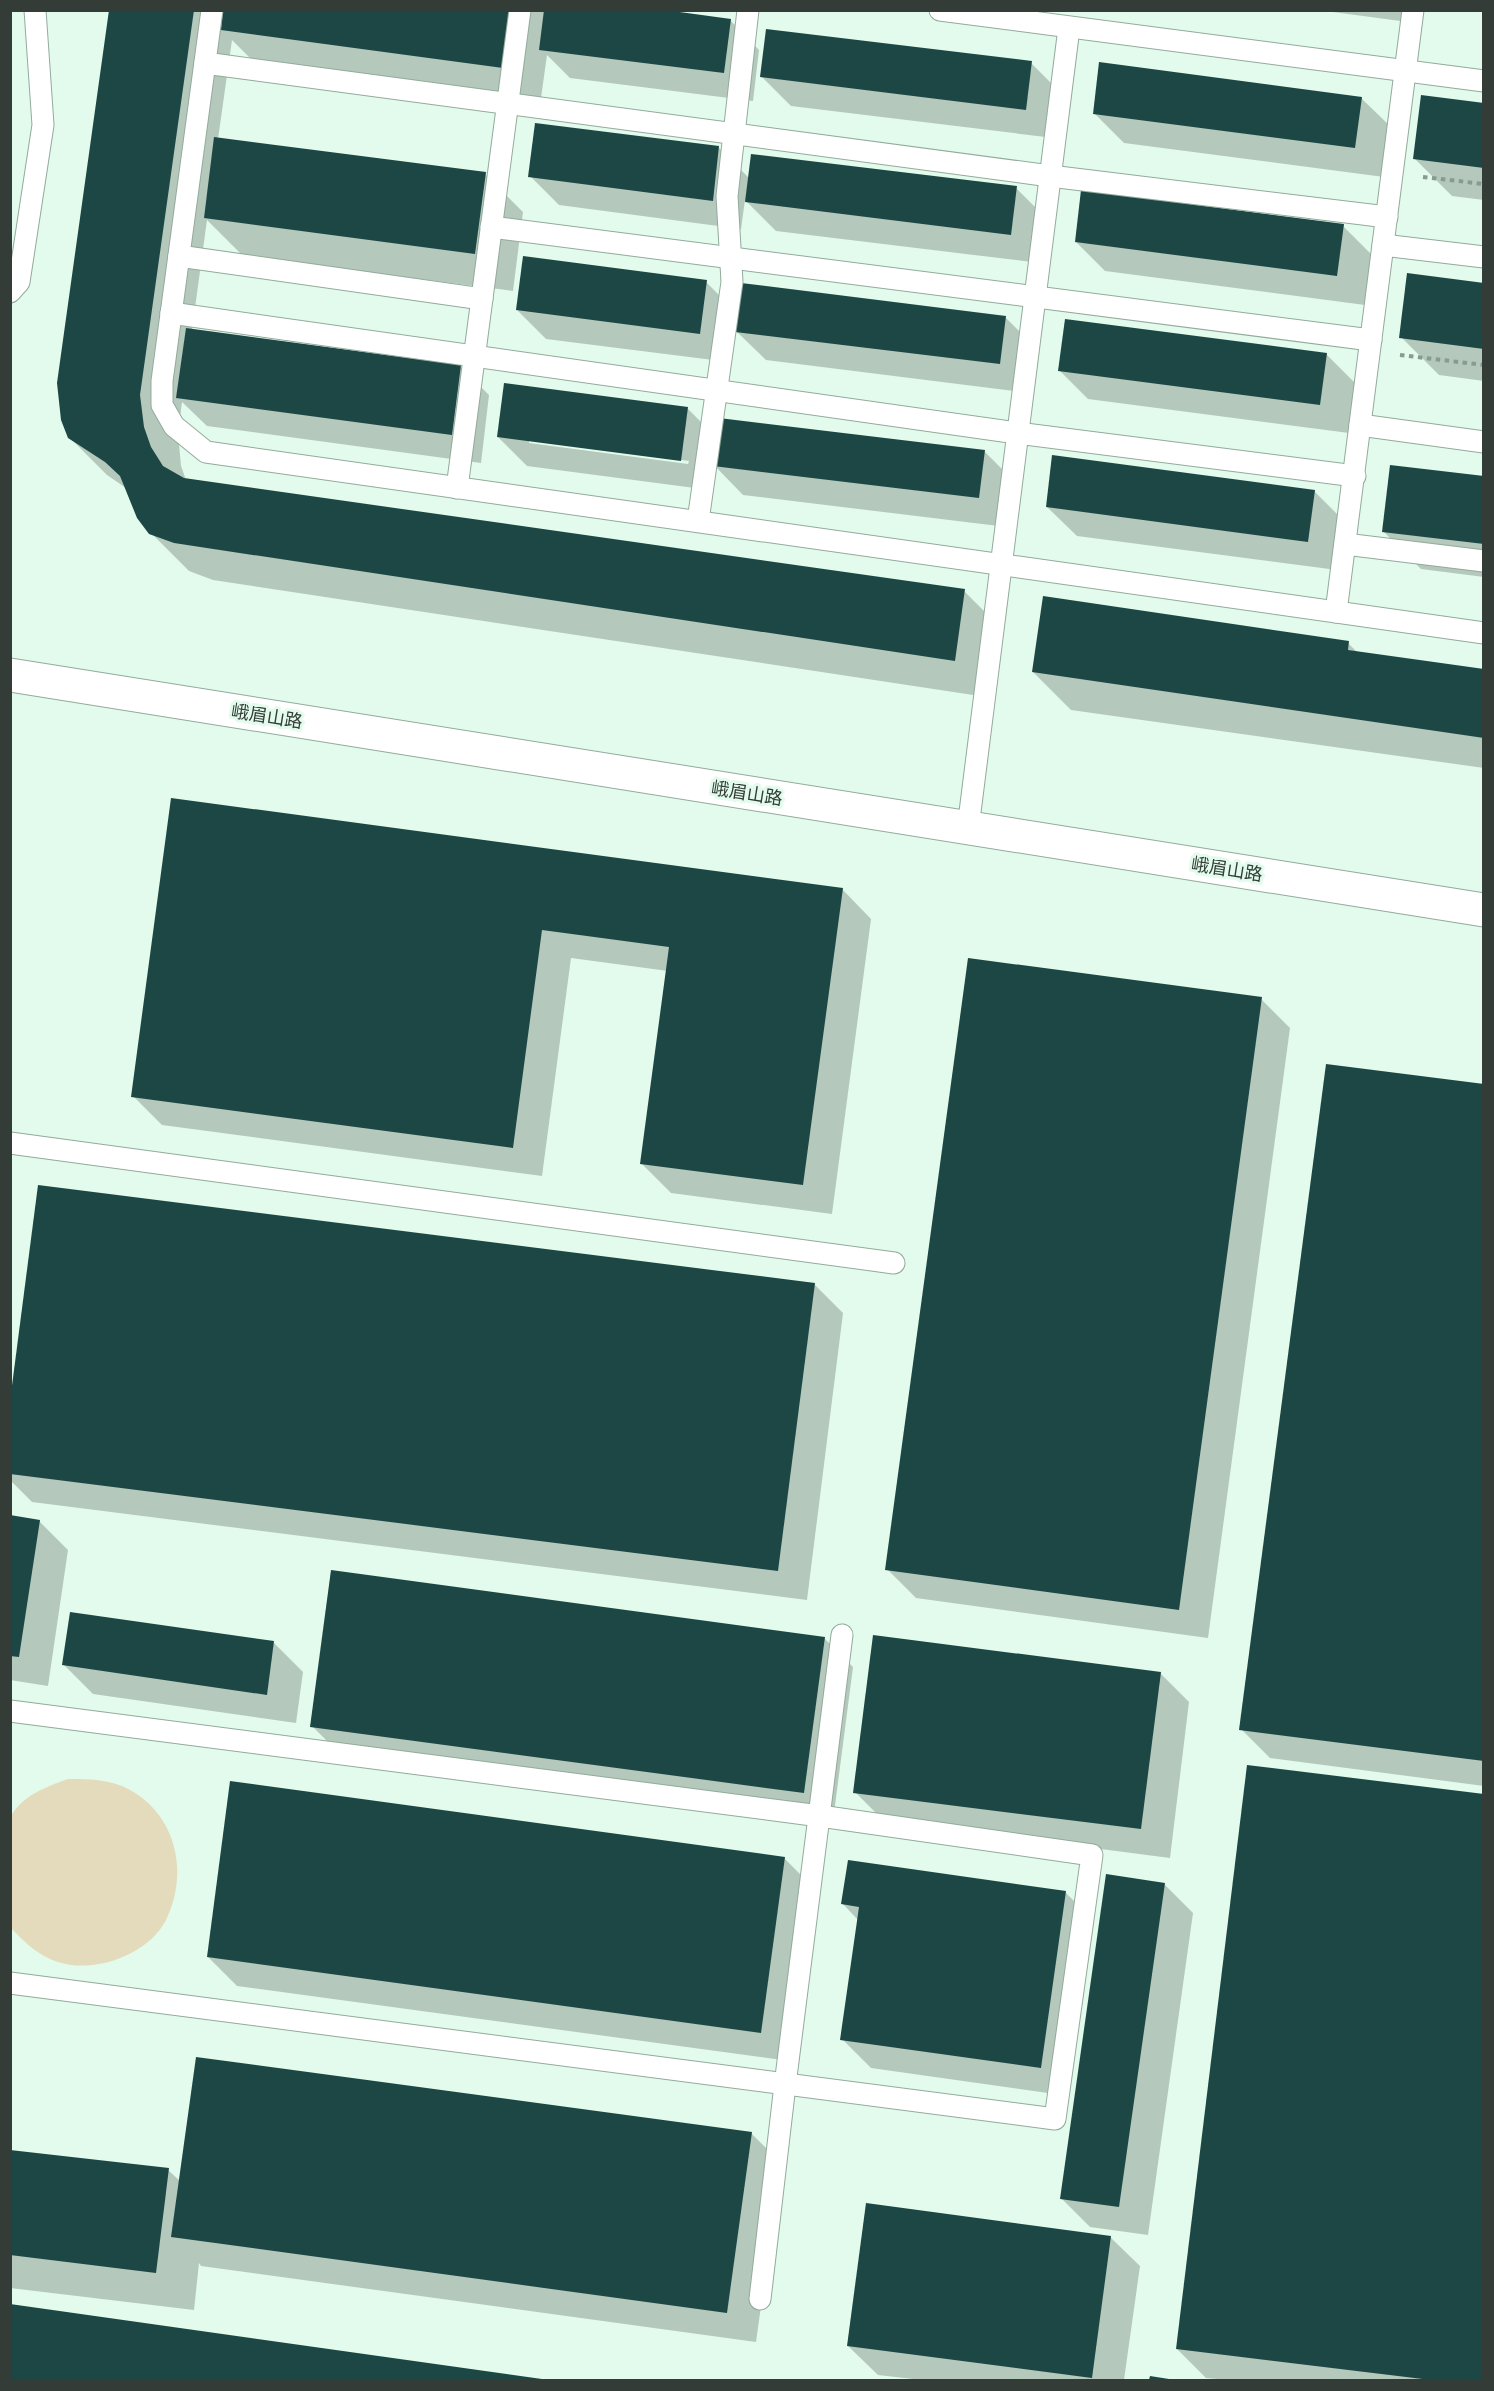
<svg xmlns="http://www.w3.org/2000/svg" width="1494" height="2391" viewBox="0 0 1494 2391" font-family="'Titillium Web','Noto Sans SC',sans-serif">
  <rect width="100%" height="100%" fill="#e2fbec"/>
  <!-- green -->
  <path fill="#e3dbbb" d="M68,1779C89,1779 111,1779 130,1790C177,1816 189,1874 166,1920C148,1955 94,1974 58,1962C39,1956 25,1943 11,1928V1816C23,1795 46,1787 68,1779Z"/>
  <!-- shadow -->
  <g fill="#0003" fill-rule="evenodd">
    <polygon points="110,10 543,10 546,13 730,20 759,50 753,101 570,78 547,55 540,105 260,68 232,40 218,139 485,174 523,212 513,291 243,256 207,220 192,330 460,366 489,395 481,463 207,426 182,402 178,433 181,466 186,480 964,591 1002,629 993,698 213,580 189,571 151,533 126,488 107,475 69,437"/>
    <polygon points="1318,10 1409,10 1408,22"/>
    <polygon points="1031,63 1060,92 1054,138 791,106 762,77"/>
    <polygon points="1361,98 1391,127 1384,177 1124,143 1095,114"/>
    <polygon points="1484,105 1484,200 1452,196 1414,158"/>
    <polygon points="719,148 750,179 1016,188 1045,217 1040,263 776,231 745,200 741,229 559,205 530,176"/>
    <polygon points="1343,226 1372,255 1365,305 1105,271 1076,242"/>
    <polygon points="706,282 735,311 729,362 546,339 517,310"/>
    <polygon points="1484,284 1484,381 1439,375 1401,337"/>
    <polygon points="1005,317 1034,346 1029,393 766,360 736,331"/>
    <polygon points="1327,355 1356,384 1349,433 1088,399 1059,370"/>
    <path d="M687,408L718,439L984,451L1013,480L1007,527L743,495L713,464L710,490L527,466L498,437ZM529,440L689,461L688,464L529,443Z"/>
    <polygon points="1484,478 1484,577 1421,569 1383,531"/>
    <polygon points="1314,491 1343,520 1337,570 1077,536 1047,507"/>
    <polygon points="1348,643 1358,653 1484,670 1484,768 1071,710 1033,672"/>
    <polygon points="172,800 842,889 871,919 832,1214 671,1193 642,1164 668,971 571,958 542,1176 162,1125 133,1096"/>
    <polygon points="1261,999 1290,1028 1208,1638 916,1598 887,1569"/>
    <polygon points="1484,1086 1484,1786 1270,1758 1241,1729"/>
    <polygon points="814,1284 843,1313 807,1600 32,1502 10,1480 10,1413"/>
    <polygon points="10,1517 39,1521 68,1550 48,1686 10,1680"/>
    <polygon points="824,1638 853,1667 833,1821 341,1755 312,1726"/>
    <polygon points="274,1643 303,1672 296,1723 93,1694 64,1665"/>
    <polygon points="1160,1673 1189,1702 1170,1858 884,1821 855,1792"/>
    <polygon points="1484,1795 1484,2380 1229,2380 1206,2378 1177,2349"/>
    <polygon points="784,1858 813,1887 790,2061 237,1986 208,1957"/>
    <polygon points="1164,1884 1193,1913 1148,2235 1090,2227 1061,2198"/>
    <polygon points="1065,1892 1094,1921 1069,2096 871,2068 842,2039 858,1920 843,1904"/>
    <polygon points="752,2134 781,2163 756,2342 201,2266 199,2263 194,2310 10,2288 10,2151 168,2170 180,2181"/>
    <polygon points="1110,2237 1140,2266 1124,2380 922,2380 878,2375 848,2346"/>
    <polygon points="10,2306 541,2380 10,2380"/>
  </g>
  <!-- building -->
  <g fill="#1d4745">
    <polygon points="109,10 194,10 140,395 144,427 151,447 163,466 184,478 205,481 965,589 955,661 174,543 149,534 137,518 120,476 105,462 68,438 61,420 57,383"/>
    <polygon points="223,10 511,10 503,68 221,30"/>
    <polygon points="544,10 665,10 731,19 724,73 539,50"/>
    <polygon points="766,29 1032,61 1026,110 760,77"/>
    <polygon points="1099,62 1362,97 1355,148 1093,114"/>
    <polygon points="1421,95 1484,103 1484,168 1413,159"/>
    <polygon points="535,123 719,146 713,201 528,177"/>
    <polygon points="214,137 486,172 475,254 204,218"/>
    <polygon points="751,154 1017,186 1011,235 745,202"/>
    <polygon points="1081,190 1344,224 1337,276 1075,242"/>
    <polygon points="523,256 707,280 700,334 516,310"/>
    <polygon points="1407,273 1484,283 1484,349 1399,338"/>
    <polygon points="741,283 1006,316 1000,364 735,332"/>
    <polygon points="1065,319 1327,353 1320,405 1058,371"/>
    <polygon points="186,328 461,365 452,435 176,398"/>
    <polygon points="504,383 688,407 681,461 497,437"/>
    <polygon points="719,418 985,450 979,498 713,466"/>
    <polygon points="1052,455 1315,490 1308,542 1046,507"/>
    <polygon points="1390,465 1484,476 1484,544 1382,532"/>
    <polygon points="1043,596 1349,641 1348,650 1484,669 1484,738 1032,672"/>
    <polygon points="171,798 843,888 803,1185 640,1164 669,947 542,930 513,1148 131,1097"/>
    <polygon points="968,958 1262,997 1179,1610 885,1570"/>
    <polygon points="1326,1064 1484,1084 1484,1761 1239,1730"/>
    <polygon points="38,1185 815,1283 778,1571 10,1474 10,1401"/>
    <polygon points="10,1515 40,1520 19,1657 10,1656"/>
    <polygon points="331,1570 825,1637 804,1793 310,1727"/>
    <polygon points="70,1612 274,1641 267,1695 62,1665"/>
    <polygon points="873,1635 1161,1672 1141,1829 853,1793"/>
    <polygon points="1247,1765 1484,1794 1484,2380 1431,2380 1176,2349"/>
    <polygon points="230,1781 785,1857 761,2033 207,1957"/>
    <polygon points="848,1860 1066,1891 1041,2068 840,2040 859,1907 841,1904"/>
    <polygon points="1106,1874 1165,1883 1119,2207 1060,2199"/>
    <polygon points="196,2057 752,2132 727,2313 171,2237"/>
    <polygon points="10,2150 169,2168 156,2273 10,2255"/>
    <polygon points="866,2203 1111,2236 1092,2378 847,2346"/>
    <polygon points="10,2304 542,2379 542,2380 10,2380"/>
    <polygon points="1150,2376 1169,2379 1169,2380 1149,2380"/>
  </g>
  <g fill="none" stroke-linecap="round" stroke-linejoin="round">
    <!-- service casing -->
    <g stroke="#93aa9c" stroke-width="23">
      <g id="service">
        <polyline points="212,10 162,381 162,405 174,426 206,452 1484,633"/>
        <polyline points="940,10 1484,81"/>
        <polyline points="205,63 1050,176 1387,217"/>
        <polyline points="491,227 1371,340"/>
        <polyline points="1383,245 1484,257"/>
        <polyline points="179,256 482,299"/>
        <polyline points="10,292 19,282 43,125 35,10"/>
        <polyline points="171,313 1017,433 1355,476"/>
        <polyline points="1360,425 1484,442"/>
        <polyline points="457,488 520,10"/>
        <polyline points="698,521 732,282 727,196 748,10"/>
        <polyline points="1345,544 1484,561"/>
        <polyline points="1336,612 1413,10"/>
        <polyline points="968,828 1069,28"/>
        <polyline points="10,1143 894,1263"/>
        <polyline points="10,1711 820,1816 1092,1855 1055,2119 10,1983"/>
        <polyline points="760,2299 785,2085 842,1635"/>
      </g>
    </g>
    <!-- tertiary casing -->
    <g stroke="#93aa9c" stroke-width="35">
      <polyline id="tertiary" points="10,675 1484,910"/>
    </g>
    <!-- path -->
    <g stroke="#899a90" stroke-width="4" stroke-dasharray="4.5 4.5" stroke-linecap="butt">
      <polyline points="1423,177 1484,184"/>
      <polyline points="1400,355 1484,365"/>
    </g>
    <!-- service -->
    <use href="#service" stroke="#fff" stroke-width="21"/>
    <!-- tertiary -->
    <use href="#tertiary" stroke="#fff" stroke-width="33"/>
  </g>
  <g text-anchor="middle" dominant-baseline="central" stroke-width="6" stroke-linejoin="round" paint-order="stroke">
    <!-- street labels -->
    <g font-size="18" fill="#333c36" stroke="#e2fbec">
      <text transform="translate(267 716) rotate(9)">峨眉山路</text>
      <text transform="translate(747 793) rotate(9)">峨眉山路</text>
      <text transform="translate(1227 869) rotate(9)">峨眉山路</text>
    </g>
  </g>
  <!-- border -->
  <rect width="1494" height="2391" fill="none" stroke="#333c36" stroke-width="24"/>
</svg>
